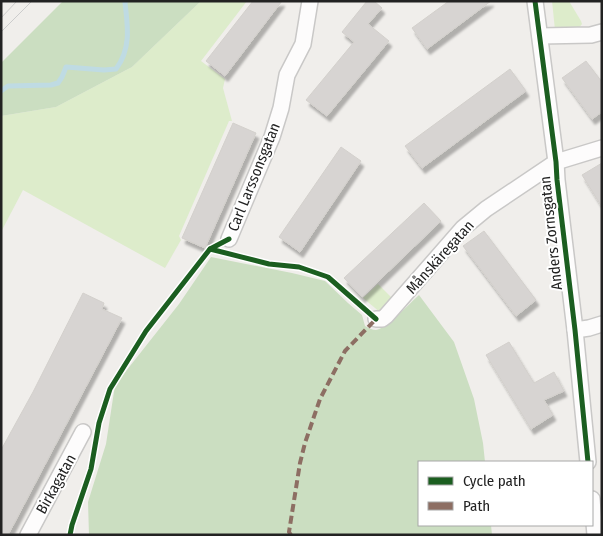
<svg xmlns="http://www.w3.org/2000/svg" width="603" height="536" viewBox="0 0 603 536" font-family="'Fira Sans Condensed',sans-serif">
  <defs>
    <filter id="shadow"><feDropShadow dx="3" dy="5.5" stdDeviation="1" flood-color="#0004"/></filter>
  </defs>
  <rect width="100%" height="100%" fill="#f0eeeb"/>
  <!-- grass -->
  <g fill="#ddeccb">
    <polygon points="201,1 247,1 201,61 225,79 223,88 232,121 229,121 179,236 181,240 165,268 23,190 1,232 1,116 56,107 132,67"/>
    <polygon points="552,1 569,1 581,21 582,24 578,29 555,30"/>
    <polygon points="378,284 393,299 381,313 363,298"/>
  </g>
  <!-- forest -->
  <g fill="#cbdec1">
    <polygon points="63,1 201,1 132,67 56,107 1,116 1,63"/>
    <path d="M211,257L292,273L325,281L348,303L362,315L365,326C369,328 372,330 376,330C386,329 410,303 419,295L454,342L474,399L483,443L485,462H419V525H491L492,535H89L88,502L106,444L115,385L179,304Z"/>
  </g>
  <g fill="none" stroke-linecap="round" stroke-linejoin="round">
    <!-- stream -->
    <path stroke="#bfdbe3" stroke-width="5" d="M1,91L8,86L51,85L58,83L62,77L66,67L104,70L116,69C131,49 128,27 125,3L126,1"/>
  </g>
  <!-- building -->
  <g fill="#d7d4d2" stroke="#d3d0cc" filter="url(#shadow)">
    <polygon points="253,1 282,1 225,76 206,61"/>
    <polygon points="367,1 374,1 382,8 368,24 389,41 327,116 306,100 354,42 342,32"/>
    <polygon points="449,1 491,1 427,49 412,28"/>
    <polygon points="586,61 602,82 602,112 592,119 562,78"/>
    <polygon points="510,69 526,91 422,168 405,146"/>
    <polygon points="233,123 256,133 205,248 182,238"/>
    <polygon points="341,147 361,161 300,252 279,237"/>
    <polygon points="602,163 602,207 582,175"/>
    <polygon points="424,203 441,221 362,297 344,278"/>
    <polygon points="484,231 536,300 516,316 463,246"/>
    <polygon points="83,293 104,303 102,309 122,318 8,535 1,535 1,450 33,392"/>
    <polygon points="509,342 534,383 554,372 564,391 544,400 553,415 531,429 486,355"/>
  </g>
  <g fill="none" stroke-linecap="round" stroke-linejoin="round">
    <!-- minor casing -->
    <g stroke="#c9c8c7" stroke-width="18">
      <g id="minor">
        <polyline points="535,1 556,162 557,180 575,330 588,462"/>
        <polyline points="540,36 591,35 602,32"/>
        <polyline points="229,239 272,137 281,108 287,75 303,44 310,1"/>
        <polyline points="376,319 382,319 386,316 463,228 486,209 556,162 602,148"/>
        <polyline points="575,330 589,328 602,324"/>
        <polyline points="592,499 595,535"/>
        <polyline points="28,535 83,432"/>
      </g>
    </g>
    <!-- minor -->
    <use href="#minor" stroke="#fdfcfc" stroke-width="15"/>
    <!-- tram -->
    <g stroke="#ccc" stroke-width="1">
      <polyline points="1,18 17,1"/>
      <polyline points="1,32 32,1"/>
    </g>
    <!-- quiet -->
    <polyline stroke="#8d6e63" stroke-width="4" stroke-dasharray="8 4" stroke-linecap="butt" points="291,535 289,532 300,463 305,443 320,399 345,351 376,319 373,317"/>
    <!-- cycleway casing -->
    <g stroke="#fff" stroke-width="8">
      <g id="cycleway">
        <polyline points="535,1 556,162 557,180 575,330 588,462"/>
        <polyline points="210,249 269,264 299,267 328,277 376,319"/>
        <polyline points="70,535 72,525 91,469 99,423 110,389 146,331 210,249 229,239"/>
      </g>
    </g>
    <!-- cycleway -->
    <use href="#cycleway" stroke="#1b5e20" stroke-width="5"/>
  </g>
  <g text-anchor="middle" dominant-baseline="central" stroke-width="4" stroke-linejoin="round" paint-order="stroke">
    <!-- street labels -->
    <g font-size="15" fill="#222" stroke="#fff">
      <text transform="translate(254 177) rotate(-68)">Carl Larssonsgatan</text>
      <text transform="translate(551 233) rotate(-96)">Anders Zornsgatan</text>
      <text transform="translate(440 257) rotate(-48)">Månskäregatan</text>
      <text transform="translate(56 484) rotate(-61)">Birkagatan</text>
    </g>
  </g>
  <!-- border -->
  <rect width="603" height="536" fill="none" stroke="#222222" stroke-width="5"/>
  <!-- legend -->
  <rect x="418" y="461" width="175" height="65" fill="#ffffff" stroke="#a7a7a7"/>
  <rect x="428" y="477" width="25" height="8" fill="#1b5e20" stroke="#a7a7a7"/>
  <text x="463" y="486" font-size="15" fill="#222222">Cycle path</text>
  <rect x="428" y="502" width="25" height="8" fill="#8d6e63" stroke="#a7a7a7"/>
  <text x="463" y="511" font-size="15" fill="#222222">Path</text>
</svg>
